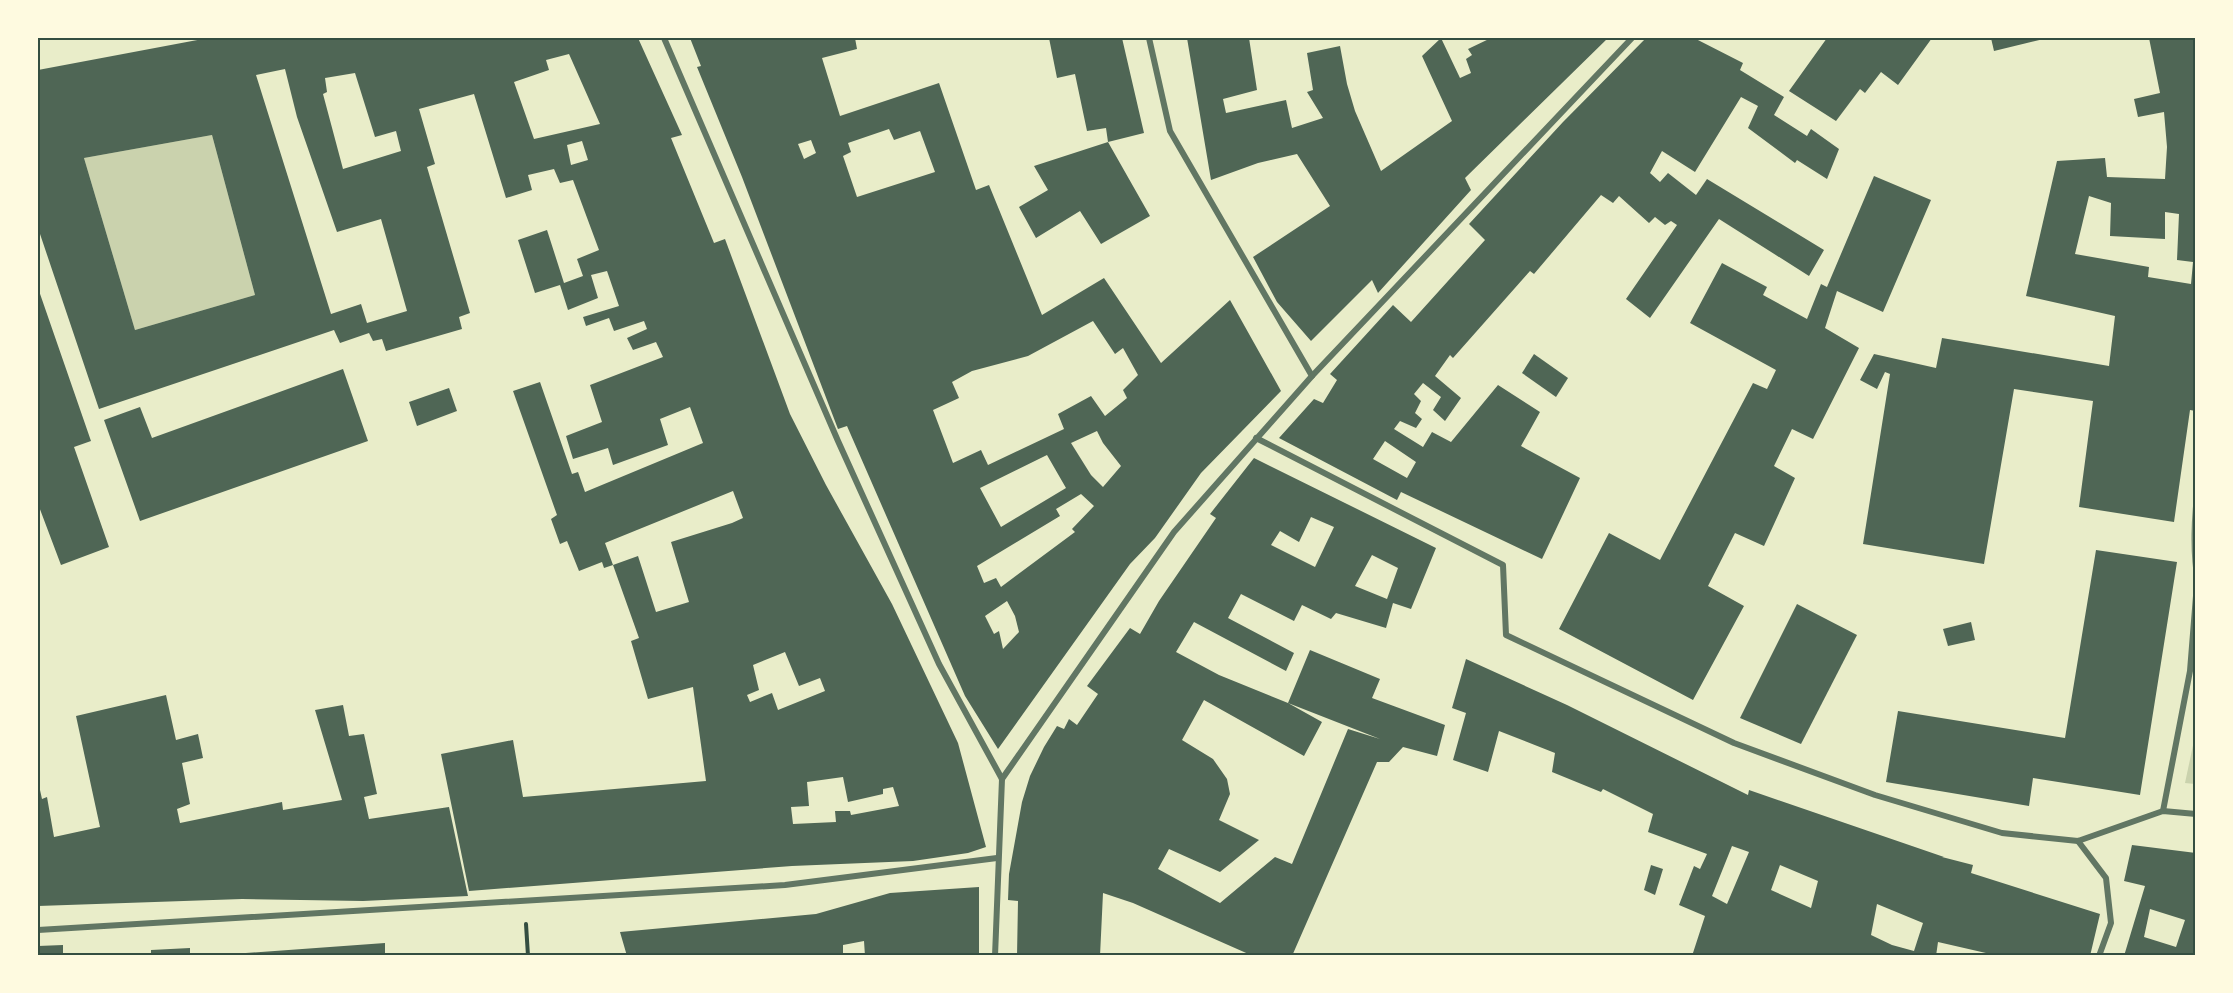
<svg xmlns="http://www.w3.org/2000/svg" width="2233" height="993" viewBox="0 0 2233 993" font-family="Overpass,sans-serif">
  <rect width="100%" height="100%" fill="#e9edc9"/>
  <!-- green -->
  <g fill="#cad2ad">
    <polygon points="212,135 255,295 135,330 84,158"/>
    <polygon points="2195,736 2195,784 2185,783"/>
  </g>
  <!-- building -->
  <g fill="#4f6655" fill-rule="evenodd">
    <path d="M208,38H638L682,135L671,138L714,243L725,239L790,414L826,485L892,604L958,743L986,847L968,853L913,861L792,866L469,891L441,754L513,740L523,797L706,781L693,687L648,699L631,641L639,638L613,565L604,568L602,562L579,571L567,541L560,544L551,519L557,515L513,391L540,382L572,474L578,472L585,492L703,443L690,407L660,419L668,445L613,465L608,448L573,459L566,436L602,422L590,385L663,357L656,342L633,350L627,338L647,329L644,321L614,331L609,318L586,326L583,317L619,306L607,271L591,275L598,298L568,310L560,285L535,293L518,240L547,230L564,283L583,276L577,259L599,250L573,180L560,183L554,169L528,175L532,190L506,198L474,94L419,109L435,164L427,167L470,313L459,317L462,329L386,351L382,339L373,341L369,333L340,343L334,330L99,409L38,228V70ZM569,54L600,124L534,139L514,82L549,70L546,60ZM285,69L297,117L337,232L381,219L407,311L367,323L361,304L331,314L256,75ZM355,73L375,137L396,131L401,151L343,169L323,94L327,92L325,78ZM212,135L255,295L135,330L84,158ZM582,141L588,160L571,165L567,145ZM733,491L743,518L732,523L671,542L689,602L656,612L638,556L613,565L605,543ZM785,652L799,686L820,678L825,691L778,710L772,693L750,702L747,695L759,690L753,665ZM843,777L848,802L883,794V789L893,787L899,806L851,815L850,811H835L836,822L793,824L791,807L809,806L807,782Z"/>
    <path d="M690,38H855L857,49L822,58L840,116L939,83L976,190L989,185L1042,315L1104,278L1161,363L1230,300L1281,391L1201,473L1155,538L1130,564L998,749L965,696L847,426L838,429L742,177L697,67L701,66ZM889,129L894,140L920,131L935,172L857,197L843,156L851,152L848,143ZM811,140L816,153L804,159L798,144ZM1093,321L1115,354L1123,348L1138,375L1123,390L1127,398L1105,416L1091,396L1058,414L1064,429L988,465L981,450L953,463L933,410L959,398L952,382L972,371L1028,356ZM1097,431L1103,443L1121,466L1103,487L1091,475L1071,443ZM1047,455L1066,488L1001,527L980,488ZM1081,494L1094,506L1072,529L1075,532L1001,587L996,578L984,583L977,566L1060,516L1056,509ZM1007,601L1015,616L1019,632L1003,649L999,631L994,634L985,616Z"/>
    <polygon points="1049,38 1122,38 1144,133 1108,142 1106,128 1087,131 1075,74 1057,78"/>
    <polygon points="1187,38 1249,38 1257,90 1223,99 1226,113 1286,100 1292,128 1323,118 1307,92 1313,90 1307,53 1340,46 1347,84 1355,111 1381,171 1452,121 1422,56 1441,38 1460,78 1471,73 1466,59 1472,55 1468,49 1491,38 1608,38 1465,178 1471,190 1378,293 1372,280 1311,341 1277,302 1253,257 1330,206 1297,154 1258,163 1211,180"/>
    <path d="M1646,38H1694L1743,63L1740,70L1784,97L1774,115L1807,136L1811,129L1839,149L1827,179L1797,160L1795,163L1748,128L1758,106L1741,97L1695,172L1662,151L1650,173L1660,182L1668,173L1696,195L1707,179L1824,250L1809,276L1719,219L1650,318L1626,299L1677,225L1671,221L1665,225L1655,217L1649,223L1619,196L1613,203L1601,195L1534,274L1530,271L1453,358L1450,355L1435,376L1461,398L1445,421L1433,410L1441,397L1423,383L1414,394L1421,401L1415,413L1422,419L1416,428L1400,421L1394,429L1423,447L1432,432L1451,442L1498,385L1540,412L1521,446L1580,478L1542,559L1401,492L1397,500L1279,438L1314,399L1323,403L1337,380L1330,374L1393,305L1411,322L1485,240L1469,224L1563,122ZM1385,441L1416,462L1407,478L1373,459Z"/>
    <polygon points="1827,38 1932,38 1898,85 1881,72 1865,93 1860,89 1836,121 1789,91"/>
    <polygon points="1991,38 2048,38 1994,51"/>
    <path d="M2149,38H2196V411L2190,410L2174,522L2079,507L2093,401L2014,389L1984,564L1863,544L1890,374L1885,372L1877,389L1860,380L1874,354L1936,368L1942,338L2109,366L2115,316L2026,296L2057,161L2105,158L2107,177L2165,179L2167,147L2164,112L2138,117L2134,99L2160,93ZM2089,196L2111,203L2110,236L2165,239V212L2179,214L2177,260L2193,262L2191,284L2148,277L2149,267L2075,254Z"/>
    <polygon points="1108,142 1150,216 1101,244 1080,211 1036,238 1019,207 1048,190 1034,166"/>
    <polygon points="1874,176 1931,200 1883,312 1837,291 1825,328 1859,348 1813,439 1792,429 1774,466 1795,478 1764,546 1735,533 1708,586 1744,606 1693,700 1559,629 1609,533 1660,560 1753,383 1767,389 1776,370 1690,323 1722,263 1767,287 1763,295 1807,319 1821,284 1827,287"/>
    <polygon points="38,288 91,441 74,447 109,547 61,565 38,504"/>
    <polygon points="1534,354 1568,378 1556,397 1522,373"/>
    <polygon points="343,369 368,441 140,521 104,420 140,407 152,438"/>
    <polygon points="449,388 457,411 417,426 409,402"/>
    <path d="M1254,458L1436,548L1411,609L1393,603L1386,628L1336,613L1331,619L1302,605L1294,621L1241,594L1228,618L1294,653L1286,671L1194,622L1176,652L1219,675L1288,703L1310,650L1380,679L1372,698L1445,725L1437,756L1403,747L1389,762H1377L1292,956H1253L1133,903L1103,893L1100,956H1017L1018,901L1008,900L1009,874L1022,802L1030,776L1044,747L1057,726L1064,729L1069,719L1077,725L1098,694L1087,686L1130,628L1140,634L1159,601L1216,518L1210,514ZM1311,517L1334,527L1315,567L1271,545L1280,531L1299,542ZM1372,555L1398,568L1387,599L1355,586ZM1204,700L1304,756L1322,722L1288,703L1380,739L1348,729L1292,864L1275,857L1220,903L1158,869L1169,849L1220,872L1259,840L1219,820L1230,794L1227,779L1213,759L1182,740Z"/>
    <polygon points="2096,550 2177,562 2140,795 2033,778 2029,806 1886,782 1898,711 2065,738"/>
    <polygon points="1797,604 1857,635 1801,744 1740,718"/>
    <polygon points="1971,622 1975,640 1948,646 1943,629"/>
    <path d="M1466,659L1567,705L1748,795L1749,790L1944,857H1942L1973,865L1971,873L2100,914L2090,956H1999L1938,942L1936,956H1692L1705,916L1679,905L1694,866L1700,869L1707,854L1648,832L1653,814L1603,789L1601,792L1552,772L1555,753L1499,731L1488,772L1453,760L1466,713L1452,708ZM1732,846L1749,852L1727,904L1712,896ZM1780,865L1818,881L1811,908L1771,890ZM1877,904L1923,923L1914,951L1892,945L1871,935Z"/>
    <polygon points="166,695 176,740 198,734 203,758 182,763 190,804 177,809 180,823 282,802 283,810 342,800 315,710 343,705 349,736 364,734 377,794 364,797 369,819 449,807 468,896 363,901 242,899 38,906 38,781 42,799 47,797 54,837 100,827 76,716"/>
    <path d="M2132,845L2196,853V956H2124L2145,886L2124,881ZM2150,909L2185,920L2176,947L2144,937Z"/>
    <polygon points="1651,865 1663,869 1655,895 1644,890"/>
    <polygon points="979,887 979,956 865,956 864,941 843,945 843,956 627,956 620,932 816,914 890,893"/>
    <polygon points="385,943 385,956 232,956 232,954"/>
    <polygon points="63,945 63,956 38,956 38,946"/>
    <polygon points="190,948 190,956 151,956 151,950"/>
  </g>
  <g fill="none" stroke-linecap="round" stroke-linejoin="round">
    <!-- path -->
    <polyline stroke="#344e41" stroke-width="4" points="526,924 528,956"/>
    <!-- minor -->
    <g stroke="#617663" stroke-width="6">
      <polyline points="664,38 838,441 939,664 1002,779 995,956"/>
      <polyline points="1149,38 1170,131 1312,376"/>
      <polyline points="1256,438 1503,565 1506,635 1734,743 1875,795 2002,833 2078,841 2163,811 2196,814"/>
      <polyline points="1002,779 1174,532 1312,376 1632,38"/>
      <polyline points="2163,811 2190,671 2196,596"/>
      <polyline points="2078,841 2106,878 2111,923 2099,956"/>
      <polyline points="38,930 785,885 997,858"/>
    </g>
    <!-- tram -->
    <path stroke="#7c8e77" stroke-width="1.5" d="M2196,484C2192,518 2190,550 2196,584"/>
  </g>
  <!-- border -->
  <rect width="2233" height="993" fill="none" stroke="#fefae0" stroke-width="78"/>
  <rect x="39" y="39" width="2155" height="915" fill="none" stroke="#344e41" stroke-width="2"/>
</svg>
